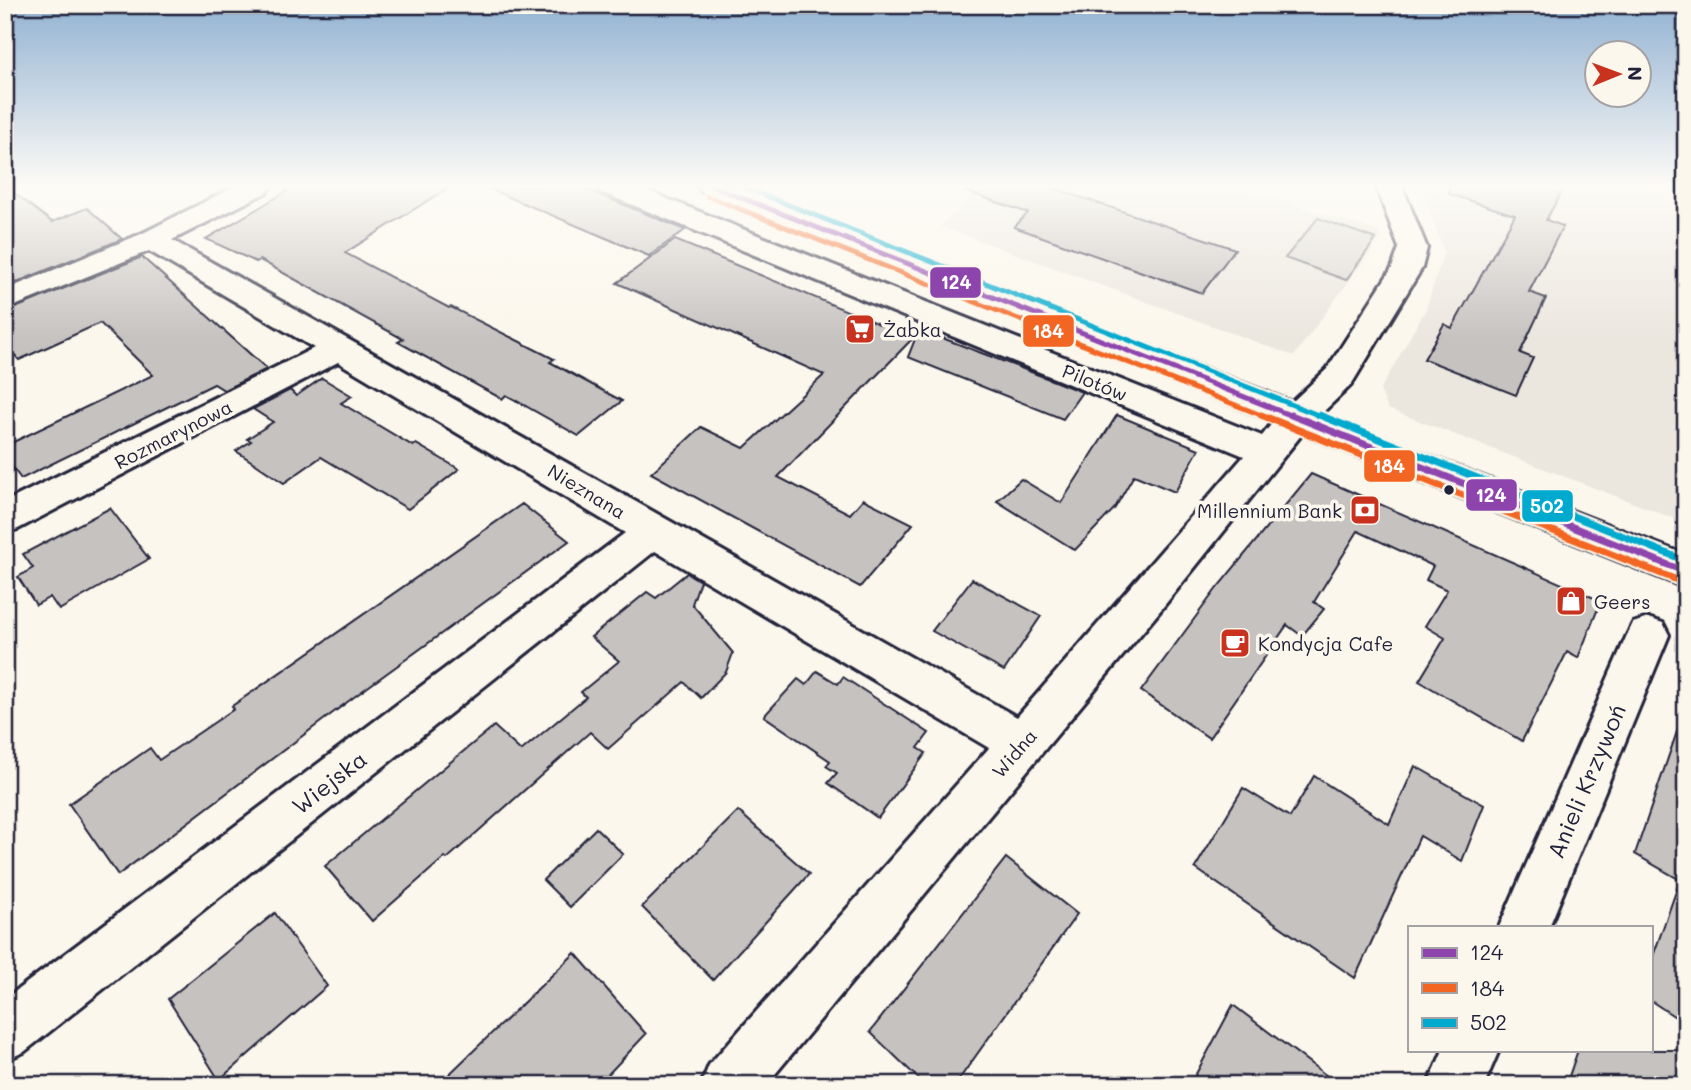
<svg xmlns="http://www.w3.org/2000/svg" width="1691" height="1090" viewBox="0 0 1691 1090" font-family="Mali,sans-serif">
  <rect width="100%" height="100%" fill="#fbf7ec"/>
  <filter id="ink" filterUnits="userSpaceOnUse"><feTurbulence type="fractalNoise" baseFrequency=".0143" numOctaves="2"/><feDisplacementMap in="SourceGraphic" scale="14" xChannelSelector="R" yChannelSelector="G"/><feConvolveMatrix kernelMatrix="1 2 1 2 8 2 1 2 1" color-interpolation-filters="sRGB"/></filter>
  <g filter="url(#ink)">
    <!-- built -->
    <g fill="#ebe7df">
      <polygon points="982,186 1232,186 1375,230 1382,236 1294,356 940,226"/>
      <polygon points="1421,186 1686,186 1686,523 1388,409 1380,390 1426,309 1444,252"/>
    </g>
    <!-- green -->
    <polygon fill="#dbd8d3" stroke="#7e7d87" stroke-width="2" points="1318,218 1376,239 1346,280 1285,258"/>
    <!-- building -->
    <g fill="#c6c2c0" stroke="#22223b" stroke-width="2">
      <polygon points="5,186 52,222 87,208 122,239 5,287"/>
      <polygon points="296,186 451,186 345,253 449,308 451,307 554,359 550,362 622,401 579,436 506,395 502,399 398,342 403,339 260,260 256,262 206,239"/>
      <polygon points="578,186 644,213 685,230 649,256 485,187"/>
      <polygon points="966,186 1047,186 1235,249 1202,293 1014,227 1028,213 965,191"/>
      <polygon points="1450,186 1565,186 1546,220 1563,226 1529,292 1546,298 1520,353 1533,358 1516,395 1424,359 1444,324 1452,328 1515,215 1449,194"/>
      <polygon points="675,240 913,338 778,477 850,514 863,499 913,524 860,587 651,473 701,427 744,448 824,375 617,283"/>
      <polygon points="142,257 267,369 224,390 214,384 21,479 5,457 5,446 153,375 100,323 19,360 5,344 5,312"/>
      <polygon points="919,329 1049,379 1082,392 1063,419 908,357"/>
      <polygon points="322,378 352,396 341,403 413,446 416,444 459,469 408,509 321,457 284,483 236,451 251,441 247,439 273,422 253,409 290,390 296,396"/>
      <polygon points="1117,415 1199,449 1175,492 1134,475 1115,508 1075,550 997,501 1021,479 1061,503"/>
      <polygon points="1311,474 1601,601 1578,658 1567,652 1522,741 1419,681 1445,638 1425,626 1447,590 1426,580 1433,566 1358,531 1314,602 1324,609 1302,636 1287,625 1209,738 1141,691 1217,588"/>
      <polygon points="522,504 569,541 354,697 118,875 69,804 150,748 159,760 234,709 232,706"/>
      <polygon points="110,508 149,559 59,610 50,597 36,605 18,577 33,568 23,554"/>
      <polygon points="687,573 700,581 692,604 733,653 726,672 701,698 684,682 608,749 590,732 447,859 445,857 372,921 325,866 494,726 521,751 586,697 581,692 619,661 591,637 647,592 656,598"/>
      <polygon points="972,579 1041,616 1004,671 932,631"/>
      <polygon points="817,671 838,684 843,677 929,733 918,748 926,753 878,818 828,783 837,773 826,766 830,761 764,716 798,679 806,685"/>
      <polygon points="1680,723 1686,724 1686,1024 1651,1001 1651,962 1680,880 1635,854"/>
      <polygon points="1415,766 1484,805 1462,861 1420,836 1355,978 1195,868 1243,788 1290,817 1314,776 1389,824"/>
      <polygon points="738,811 809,874 713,980 642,907"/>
      <polygon points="596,828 623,854 570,907 543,880"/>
      <polygon points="1006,858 1077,914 955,1085 925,1085 870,1032"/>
      <polygon points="275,913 327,986 219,1080 168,999"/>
      <polygon points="575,953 646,1034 598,1085 438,1085"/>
      <polygon points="1233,1005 1339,1085 1190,1085"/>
      <polygon points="1578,1050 1686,1050 1686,1085 1566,1085"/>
    </g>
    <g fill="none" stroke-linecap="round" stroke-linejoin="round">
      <!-- minor casing -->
      <g stroke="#22223b" stroke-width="6">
        <g id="minor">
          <polygon points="236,186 271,186 267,192 172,240 1017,717 1244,456 601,192 597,186 635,186 1262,436 1273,422 702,192 698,186 736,186 1292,402 1327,369 1392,268 1399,248 1376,186 1402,186 1427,248 1422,268 1351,385 1321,414 1686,555 1686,588 1302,434 1159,612 766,1085 701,1085 709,1065 989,748 655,551 24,1052 5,1060 5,999 625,533 338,362 18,529 5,533 5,502 314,348 149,251 5,310 5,290 141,234"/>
          <polygon points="1648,618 1663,623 1669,635 1549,927 1499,927 1627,635 1633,623"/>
          <polygon points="1443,1050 1499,1050 1484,1085 1428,1085"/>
        </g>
      </g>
      <!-- minor -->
      <use href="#minor" fill="#fbf7ec" fill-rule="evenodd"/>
      <!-- bus-1-far1 casing -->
      <g stroke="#fbf7ec" stroke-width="10">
        <polyline id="bus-1-far1" points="712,186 1295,417"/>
      </g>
      <!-- bus-1 casing -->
      <g stroke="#fbf7ec" stroke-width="12">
        <polyline id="bus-1" points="1291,415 1686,572"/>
      </g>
      <!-- bus-2-far1 casing -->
      <g stroke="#fbf7ec" stroke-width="10">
        <polyline id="bus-2-far1" points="707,196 1266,417"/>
      </g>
      <!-- bus-2 casing -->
      <g stroke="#fbf7ec" stroke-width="12">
        <polyline id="bus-2" points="1261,415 1682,582"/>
      </g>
      <!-- bus-3-far1 casing -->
      <g stroke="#fbf7ec" stroke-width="10">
        <polyline id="bus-3-far1" points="741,186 1323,417"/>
      </g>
      <!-- bus-3 casing -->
      <g stroke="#fbf7ec" stroke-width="12">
        <polyline id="bus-3" points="1319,415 1686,561"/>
      </g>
      <!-- bus-1-far1 -->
      <use href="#bus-1-far1" stroke="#8e44ad" stroke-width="5"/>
      <!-- bus-1 -->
      <use href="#bus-1" stroke="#8e44ad" stroke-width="7"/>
      <!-- bus-2-far1 -->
      <use href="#bus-2-far1" stroke="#f26522" stroke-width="5"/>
      <!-- bus-2 -->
      <use href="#bus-2" stroke="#f26522" stroke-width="7"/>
      <!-- bus-3-far1 -->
      <use href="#bus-3-far1" stroke="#00a9ce" stroke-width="5"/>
      <!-- bus-3 -->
      <use href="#bus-3" stroke="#00a9ce" stroke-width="7"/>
    </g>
  </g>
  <!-- sky -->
  <linearGradient id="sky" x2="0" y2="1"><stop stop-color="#92b2d2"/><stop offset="0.55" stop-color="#fdfbf6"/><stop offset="1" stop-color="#fdfbf6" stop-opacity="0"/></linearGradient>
  <rect width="1691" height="339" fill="url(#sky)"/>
  <!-- icons -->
  <defs>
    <g id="supermarket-square" transform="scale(1.575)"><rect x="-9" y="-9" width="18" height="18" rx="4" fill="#c8321e" stroke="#fbf7ec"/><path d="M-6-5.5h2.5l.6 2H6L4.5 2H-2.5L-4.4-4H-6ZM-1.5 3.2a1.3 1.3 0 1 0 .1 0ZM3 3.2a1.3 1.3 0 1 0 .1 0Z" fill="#fff"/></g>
    <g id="bank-square" transform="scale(1.575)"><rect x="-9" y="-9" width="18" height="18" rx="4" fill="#c8321e" stroke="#fbf7ec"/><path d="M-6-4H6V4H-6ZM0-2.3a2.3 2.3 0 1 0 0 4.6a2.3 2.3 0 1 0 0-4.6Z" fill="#fff"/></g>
    <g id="shop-square" transform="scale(1.575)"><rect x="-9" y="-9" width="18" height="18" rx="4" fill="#c8321e" stroke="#fbf7ec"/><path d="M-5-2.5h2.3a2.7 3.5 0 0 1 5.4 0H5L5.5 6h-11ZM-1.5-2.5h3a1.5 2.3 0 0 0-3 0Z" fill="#fff"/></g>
    <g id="cafe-square" transform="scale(1.575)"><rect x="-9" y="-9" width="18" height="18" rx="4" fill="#c8321e" stroke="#fbf7ec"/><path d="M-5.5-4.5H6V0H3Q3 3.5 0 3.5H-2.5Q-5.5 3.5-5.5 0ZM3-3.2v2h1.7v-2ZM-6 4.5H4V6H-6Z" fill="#fff"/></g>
  </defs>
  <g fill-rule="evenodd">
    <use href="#supermarket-square" x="860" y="329"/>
    <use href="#bank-square" x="1365" y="510"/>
    <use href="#shop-square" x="1571" y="601"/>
    <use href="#cafe-square" x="1235" y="643"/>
  </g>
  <!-- markers -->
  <circle fill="#22223b" stroke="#fbf7ec" stroke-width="2.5" cx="1449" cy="490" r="6"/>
  <g text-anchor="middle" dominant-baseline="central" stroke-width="7" stroke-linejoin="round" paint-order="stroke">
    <!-- poi labels -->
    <g font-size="19" fill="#22223b" stroke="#fbf7ec" text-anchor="start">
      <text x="883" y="329">Żabka</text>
      <text x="1342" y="510" text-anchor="end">Millennium Bank</text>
      <text x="1594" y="601">Geers</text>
      <text x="1258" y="643">Kondycja Cafe</text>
    </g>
    <!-- street labels -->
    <g font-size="19" fill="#22223b" stroke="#fbf7ec">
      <text transform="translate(1095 382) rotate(22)">Pilotów</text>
      <text transform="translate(173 434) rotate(-27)">Rozmarynowa</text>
      <text transform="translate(587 491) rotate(31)">Nieznana</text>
      <text transform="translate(1014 753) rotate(-49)">Widna</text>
    </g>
    <!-- near-street labels -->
    <g font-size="23" fill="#22223b" stroke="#fbf7ec">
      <text transform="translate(1586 781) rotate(-67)">Anieli Krzywoń</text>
      <text transform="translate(329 782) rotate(-38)">Wiejska</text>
    </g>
  </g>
  <g stroke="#fbf7ec" stroke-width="2.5">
    <rect x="929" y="266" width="53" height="33" rx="7" fill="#8e44ad"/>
    <rect x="1022" y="314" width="53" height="34" rx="7" fill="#f26522"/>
    <rect x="1363" y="449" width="53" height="34" rx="7" fill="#f26522"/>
    <rect x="1465" y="478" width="53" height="34" rx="7" fill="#8e44ad"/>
    <rect x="1521" y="489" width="53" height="34" rx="7" fill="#00a9ce"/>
  </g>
  <g font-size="19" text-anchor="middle" font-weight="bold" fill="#fff">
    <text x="956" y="289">124</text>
    <text x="1048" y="338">184</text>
    <text x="1389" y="473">184</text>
    <text x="1491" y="502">124</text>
    <text x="1547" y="513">502</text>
  </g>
  <!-- margin -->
  <rect width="1691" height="1090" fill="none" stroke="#fbf7ec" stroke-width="28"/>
  <rect x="14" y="14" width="1663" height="1062" fill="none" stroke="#22223b" stroke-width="2.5" filter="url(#ink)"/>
  <!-- legend -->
  <rect x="1408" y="926" width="245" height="126" fill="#fbf7ec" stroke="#a4a2a5" stroke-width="2"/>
  <rect x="1422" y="948" width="35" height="10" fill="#8e44ad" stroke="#a4a2a5" stroke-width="2"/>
  <text x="1470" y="960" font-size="21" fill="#22223b">124</text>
  <rect x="1422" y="983" width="35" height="10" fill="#f26522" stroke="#a4a2a5" stroke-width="2"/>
  <text x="1470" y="996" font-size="21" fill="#22223b">184</text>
  <rect x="1422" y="1018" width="35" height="10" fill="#00a9ce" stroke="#a4a2a5" stroke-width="2"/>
  <text x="1470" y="1030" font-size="21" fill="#22223b">502</text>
  <!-- north arrow -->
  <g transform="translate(1618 74) rotate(89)"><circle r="33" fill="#fbf7ec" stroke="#a4a2a5" stroke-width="2"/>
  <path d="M0-5L12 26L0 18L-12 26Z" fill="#c8321e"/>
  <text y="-10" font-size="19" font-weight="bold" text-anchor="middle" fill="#22223b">N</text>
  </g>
</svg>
